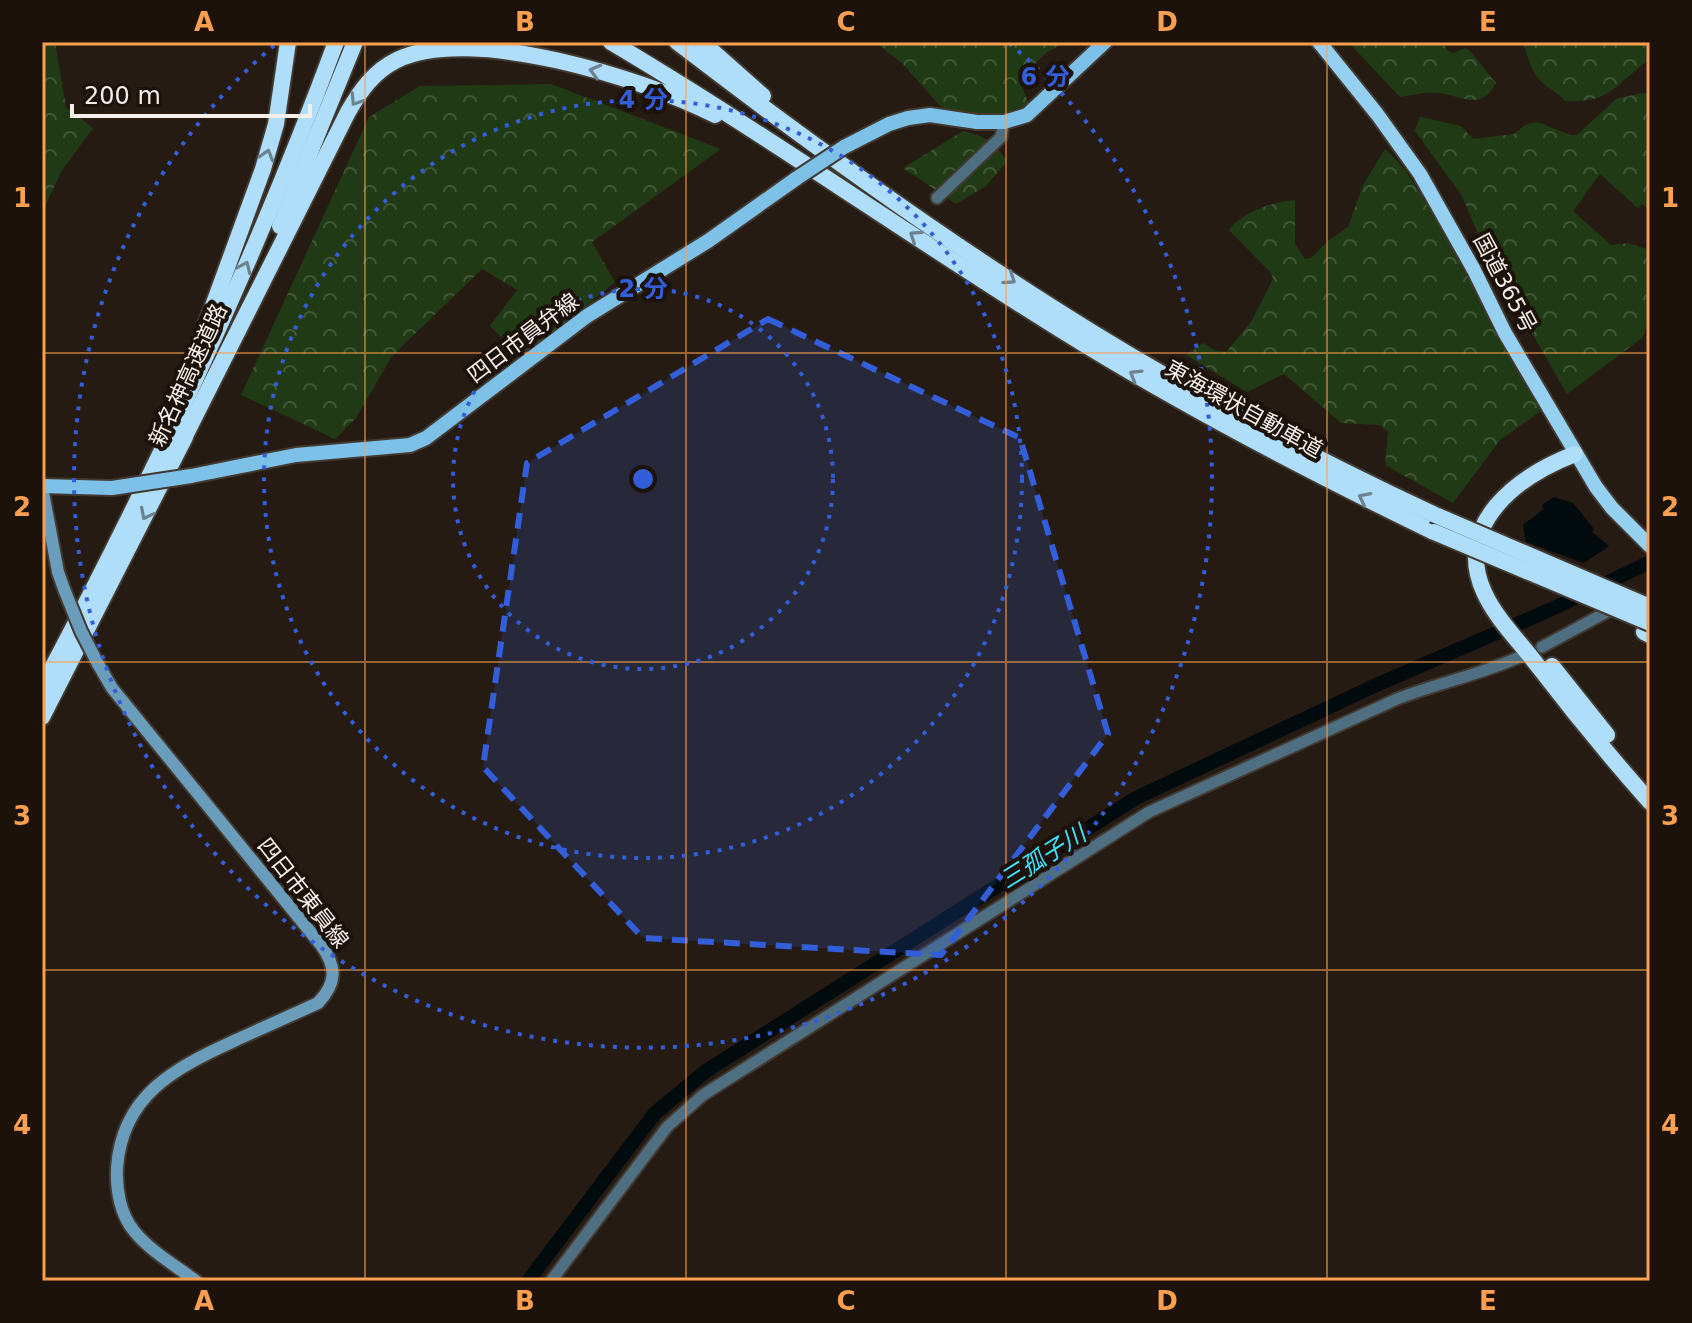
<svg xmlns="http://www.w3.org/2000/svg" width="1692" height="1323" viewBox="0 0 1692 1323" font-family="'DejaVu Sans','Noto Sans JP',sans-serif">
  <defs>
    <pattern id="forest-crowns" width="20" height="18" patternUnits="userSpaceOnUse" patternTransform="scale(2)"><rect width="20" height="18" fill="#203a15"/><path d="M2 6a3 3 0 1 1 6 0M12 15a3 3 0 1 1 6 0" fill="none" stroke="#415737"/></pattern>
  </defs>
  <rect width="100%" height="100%" fill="#251b12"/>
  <!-- forest -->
  <g fill="url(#forest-crowns)">
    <polygon points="42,42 55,42 66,107 93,128 61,172 42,213"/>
    <polygon points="875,42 1066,42 1047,52 1019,80 1029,104 986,119 967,117 940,106 903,64"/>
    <path d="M1348,42H1442L1448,51L1454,53L1465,48L1470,51L1496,83C1480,112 1464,96 1439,93C1427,91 1412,95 1400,97Z"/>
    <path d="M1523,42H1650V59C1617,82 1612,104 1565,101C1558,93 1551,90 1544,84C1531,74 1528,57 1523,42Z"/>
    <polygon points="551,84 721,149 592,242 615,282 522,358 490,326 517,290 482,269 392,356 356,418 335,439 241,395 369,117 420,86"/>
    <polygon points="1642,93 1650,94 1650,210 1642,204 1638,208 1600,174 1573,211 1611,245 1628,243 1650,250 1650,318 1642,338 1567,394 1486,253 1462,196 1415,131 1420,117 1461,126 1473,139 1514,134 1525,125 1537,122 1571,135 1577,135 1616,99"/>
    <path d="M963,131C984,135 995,144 1007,161L986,186L956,204L903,168Z"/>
    <path d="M1385,149C1404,165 1416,186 1429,207C1471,272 1503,344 1541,411L1500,440L1453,503L1385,465L1388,432L1379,425L1341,423L1284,374L1247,392L1186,355L1203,343L1214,350L1226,352L1251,322L1273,279L1271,273L1229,230C1240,213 1275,201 1295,200V244L1305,259L1311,258L1328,241L1348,227L1363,185Z"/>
  </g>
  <!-- water -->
  <polygon fill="#010a0d" points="1554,497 1573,503 1594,529 1592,532 1609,546 1584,563 1526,542 1523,525 1544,509 1542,505"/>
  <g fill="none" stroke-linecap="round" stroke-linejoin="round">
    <!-- river -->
    <polyline stroke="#010a0d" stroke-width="14" points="528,1281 655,1113 706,1071 1136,798 1374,686 1552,609 1650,562"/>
    <!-- tertiary casing -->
    <g stroke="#423930" stroke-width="15">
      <g id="tertiary">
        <polyline points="937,198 1001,137 1004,122"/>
        <polyline points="1542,647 1616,607"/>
        <path d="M551,1281L667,1127L703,1095L1149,812L1397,699C1440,682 1481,675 1524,655"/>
      </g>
    </g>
    <!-- secondary casing -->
    <g stroke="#423930" stroke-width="16">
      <g id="secondary">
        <polyline points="42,487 58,572 64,589"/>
        <path d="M98,664L112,688L321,945C337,967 337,983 318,1003C290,1016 262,1028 234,1041C175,1068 122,1095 117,1168C116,1189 120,1214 134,1231C150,1251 176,1266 196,1281"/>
      </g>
    </g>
    <!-- primary casing -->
    <g stroke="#423930" stroke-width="18">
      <g id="primary">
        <polyline points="844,147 889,124 908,118 930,115 977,122 1004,122 1027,115 1105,42"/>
        <polyline points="191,476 296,455 410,445 426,438 587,316 708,241 797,178"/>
        <polyline points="42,486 112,488"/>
      </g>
    </g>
    <!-- trunk casing -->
    <g stroke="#423930" stroke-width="18">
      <polyline id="trunk" points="1319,42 1377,114 1420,174 1474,270 1505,333 1596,487 1612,508 1650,546"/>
    </g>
    <!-- motorway casing -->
    <g stroke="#423930" stroke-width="20">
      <g id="motorway">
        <path d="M611,42C773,138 926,248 1087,346C1199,414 1316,475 1434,532"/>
        <path d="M677,42C810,144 947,243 1090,331C1200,399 1316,459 1433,514"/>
        <polyline points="702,42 763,96"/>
        <polyline points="280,226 355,42"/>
        <polyline points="198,347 263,169 276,124 288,42"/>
        <path d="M181,444L348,112C360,91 374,71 397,60C471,24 645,79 715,115"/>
        <path d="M1575,454C1518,476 1453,524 1484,592C1496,619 1520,642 1538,666C1574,713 1611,758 1650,802"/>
        <polyline points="1644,632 1650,635"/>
        <polyline points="1552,666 1607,735"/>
        <path d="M42,687C153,479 254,263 336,42"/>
        <polyline points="42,717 185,437"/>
      </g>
    </g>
    <!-- tertiary -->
    <use href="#tertiary" stroke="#4e6e81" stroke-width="11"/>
    <!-- secondary -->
    <use href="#secondary" stroke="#699dbb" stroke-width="12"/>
    <!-- primary -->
    <use href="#primary" stroke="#7dc1e8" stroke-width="14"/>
    <!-- trunk -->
    <use href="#trunk" stroke="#96d0f1" stroke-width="14"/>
    <!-- motorway -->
    <use href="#motorway" stroke="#afdefa" stroke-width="16"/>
    <!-- secondary-bridge casing -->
    <g stroke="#423930" stroke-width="16" stroke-linecap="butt">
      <polyline id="secondary-bridge" points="64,589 81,631 98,664"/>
    </g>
    <!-- primary-bridge casing -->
    <g stroke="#423930" stroke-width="18" stroke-linecap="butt">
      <g id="primary-bridge">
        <polyline points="797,178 844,147"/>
        <polyline points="112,488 191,476"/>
      </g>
    </g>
    <!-- motorway-bridge casing -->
    <g stroke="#423930" stroke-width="20" stroke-linecap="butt">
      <g id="motorway-bridge">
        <polyline points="1433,514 1650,607"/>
        <polyline points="1434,532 1650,623"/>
      </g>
    </g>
    <!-- secondary-bridge -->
    <use href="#secondary-bridge" stroke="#699dbb" stroke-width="12"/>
    <!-- primary-bridge -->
    <use href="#primary-bridge" stroke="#7dc1e8" stroke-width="14"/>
    <!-- motorway-bridge -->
    <use href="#motorway-bridge" stroke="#afdefa" stroke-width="16"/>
  </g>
  <!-- one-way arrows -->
  <defs><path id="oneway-chevron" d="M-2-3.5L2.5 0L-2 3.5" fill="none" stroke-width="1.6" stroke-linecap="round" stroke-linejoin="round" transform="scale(2)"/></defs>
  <g stroke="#6d828e">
    <use href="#oneway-chevron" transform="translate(595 71) rotate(-165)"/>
    <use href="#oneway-chevron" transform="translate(356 100) rotate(123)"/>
    <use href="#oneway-chevron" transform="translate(267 155) rotate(-74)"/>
    <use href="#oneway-chevron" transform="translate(915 236) rotate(-146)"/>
    <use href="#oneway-chevron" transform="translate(245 267) rotate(-66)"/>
    <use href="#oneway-chevron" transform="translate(1010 279) rotate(34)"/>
    <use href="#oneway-chevron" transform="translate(1135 375) rotate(-149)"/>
    <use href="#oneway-chevron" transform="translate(1364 498) rotate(-153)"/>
    <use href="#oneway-chevron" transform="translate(146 514) rotate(117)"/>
  </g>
  <!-- marked area -->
  <path fill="#335eda" fill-opacity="0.2" stroke="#335eda" stroke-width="6" stroke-dasharray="16 10" stroke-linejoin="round" d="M768,319L1020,438L1108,734L941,955L643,938L483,767L527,463Z"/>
  <!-- grid -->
  <path fill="none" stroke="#fa9f4f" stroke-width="2" stroke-opacity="0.55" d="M365,42V1281M686,42V1281M1006,42V1281M1327,42V1281M42,353H1650M42,662H1650M42,970H1650"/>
  <!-- distance rings -->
  <g fill="none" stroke="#335eda" stroke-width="4" stroke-dasharray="4 8">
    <circle cx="643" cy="479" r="190"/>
    <circle cx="643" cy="479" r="379"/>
    <path d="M1009 43A569 569 0 1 1 277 43"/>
  </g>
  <g text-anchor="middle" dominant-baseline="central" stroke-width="8" stroke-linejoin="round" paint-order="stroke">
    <!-- street labels -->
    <g font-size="22" fill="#f6eee8" stroke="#1c120a">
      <text transform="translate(1505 283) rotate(62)">国道365号</text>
      <text transform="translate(523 338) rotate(-37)">四日市員弁線</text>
      <text transform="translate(188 375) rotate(-65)">新名神高速道路</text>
      <text transform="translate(1244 409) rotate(29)">東海環状自動車道</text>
      <text transform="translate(303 893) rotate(52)">四日市東員線</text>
    </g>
    <!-- water labels -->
    <g font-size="24" font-style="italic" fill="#3ce5fd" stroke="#1c120a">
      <text transform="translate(1043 857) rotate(-32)">三孤子川</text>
    </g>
  </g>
  <circle cx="643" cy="479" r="12" fill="#335eda" stroke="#1c120a" stroke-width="4"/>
  <g font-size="24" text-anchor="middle" font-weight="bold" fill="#335eda" stroke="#1c120a" stroke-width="8" stroke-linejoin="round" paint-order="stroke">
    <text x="1045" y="85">6 分</text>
    <text x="643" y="108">4 分</text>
    <text x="643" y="297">2 分</text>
  </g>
  <!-- border -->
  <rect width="1692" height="1323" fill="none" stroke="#1c120a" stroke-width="88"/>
  <!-- scale -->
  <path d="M72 104v12h238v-12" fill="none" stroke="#f6eee8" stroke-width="4"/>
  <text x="84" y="104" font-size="24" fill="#f6eee8" stroke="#1c120a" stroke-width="6" paint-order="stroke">200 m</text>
  <rect x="44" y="44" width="1604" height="1235" fill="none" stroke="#fa9f4f" stroke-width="3"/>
  <g font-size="26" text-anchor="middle" font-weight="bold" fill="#fa9f4f">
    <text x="204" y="31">A</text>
    <text x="525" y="31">B</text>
    <text x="846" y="31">C</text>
    <text x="1167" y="31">D</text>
    <text x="1488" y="31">E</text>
    <text x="22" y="207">1</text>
    <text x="1670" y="207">1</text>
    <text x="22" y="516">2</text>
    <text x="1670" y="516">2</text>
    <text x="22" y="825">3</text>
    <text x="1670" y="825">3</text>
    <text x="22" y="1134">4</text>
    <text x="1670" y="1134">4</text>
    <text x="204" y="1310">A</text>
    <text x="525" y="1310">B</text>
    <text x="846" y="1310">C</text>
    <text x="1167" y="1310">D</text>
    <text x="1488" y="1310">E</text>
  </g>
</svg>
